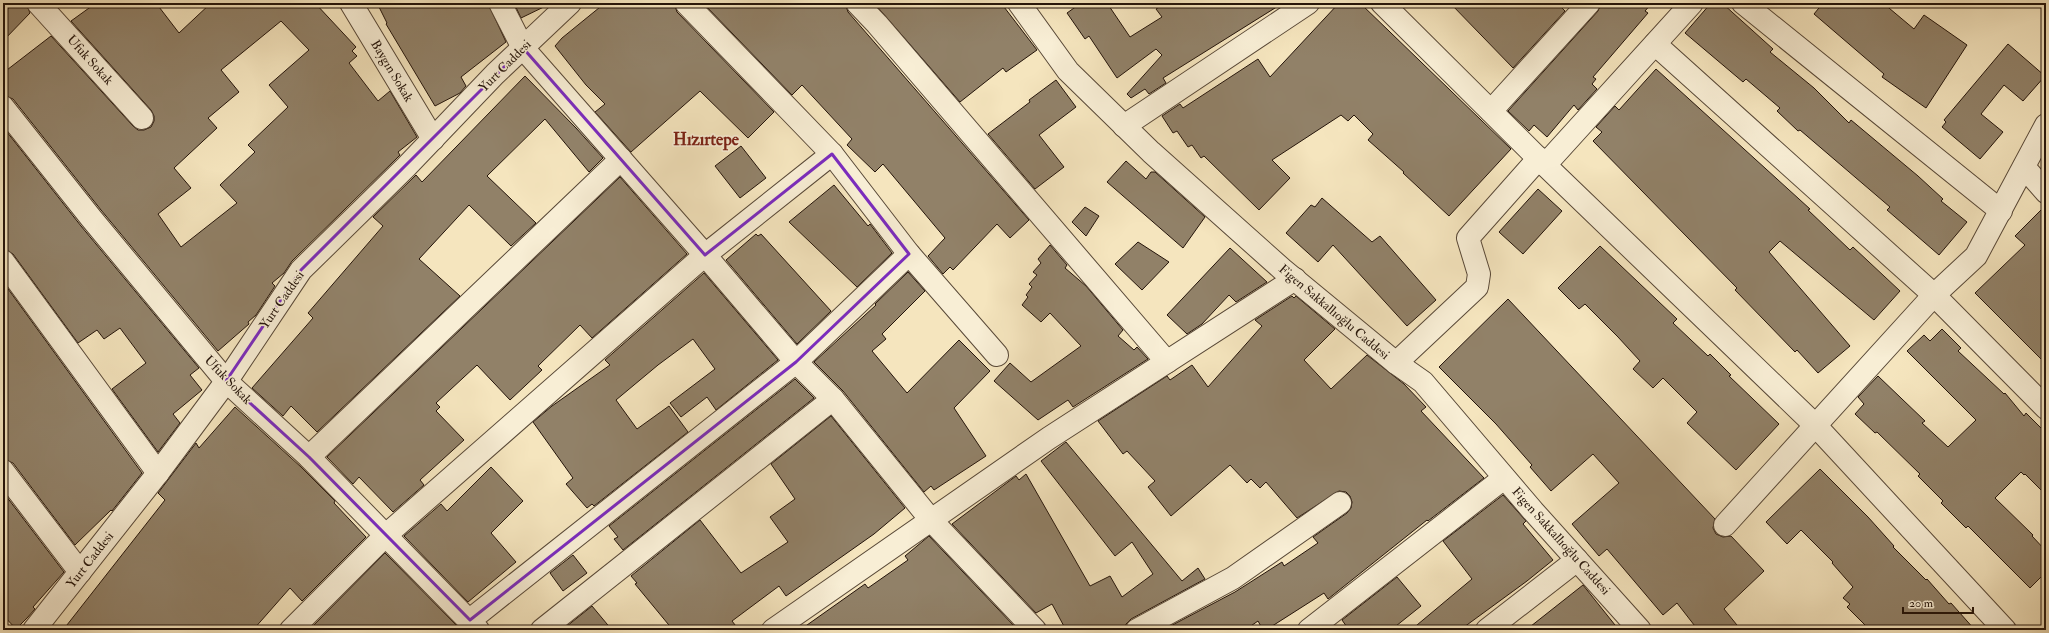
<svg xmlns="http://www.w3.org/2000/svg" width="2049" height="633" viewBox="0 0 2049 633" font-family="'IM FELL Double Pica',serif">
  <rect width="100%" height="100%" fill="#f5e5be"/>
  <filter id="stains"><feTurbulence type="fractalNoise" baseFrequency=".005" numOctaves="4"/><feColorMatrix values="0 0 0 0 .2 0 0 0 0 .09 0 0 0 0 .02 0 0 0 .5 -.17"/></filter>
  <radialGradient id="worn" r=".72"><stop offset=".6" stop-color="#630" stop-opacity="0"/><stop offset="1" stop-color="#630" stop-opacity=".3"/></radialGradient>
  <!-- building -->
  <g fill="#918168" stroke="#24140a" fill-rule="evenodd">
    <polygon points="13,3 26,3 30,13 3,41 3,14"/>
    <path d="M96,3H156L179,33L211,3H315L356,47L352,51L357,56L349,63L378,101L390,91L417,137L398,152L400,155L397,158L292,261L284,273L272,283L275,286L256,315L248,322L249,324L218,351L101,210L13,99L3,95V73L51,36L133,126L138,130H144L151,127L154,121V116L151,110L71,21ZM281,21L309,50L269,85L288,107L248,145L255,152L220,185L237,203L181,247L158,214L191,188L174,168L217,128L208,118L239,92L221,70Z"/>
    <polygon points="377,3 488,3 506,42 461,77 466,86 460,93 435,106 386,24 387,23"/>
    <polygon points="514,3 552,3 521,18"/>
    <polygon points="605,3 674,3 677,12 774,112 748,138 700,91 631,152 595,112 605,104 586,85 555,46 562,38"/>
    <polygon points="703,3 845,3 848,12 1029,220 1010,238 997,224 953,270 950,267 943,274 928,256 945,238 883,164 875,172 847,145 852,139 802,85 792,95"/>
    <polygon points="874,3 1001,3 1037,50 1006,72 1003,68 960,102"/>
    <polygon points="1081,3 1107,3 1130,37 1162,17 1156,9 1166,3 1283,3 1163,78 1166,83 1149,94 1145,89 1131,98 1127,94 1162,55 1156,49 1117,78 1089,36 1085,39 1067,13"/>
    <polygon points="1339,3 1360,3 1511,149 1449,216 1403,173 1404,172 1368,140 1373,134 1354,115 1348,121 1341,115 1272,160 1290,178 1259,210 1204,156 1201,158 1192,145 1188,147 1177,131 1173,133 1162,116 1180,104 1183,108 1258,59 1270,77"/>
    <polygon points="1450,3 1557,3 1565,11 1513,68"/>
    <polygon points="1601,3 1652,3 1645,11 1648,13 1593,77 1596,79 1592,84 1597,89 1578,110 1574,105 1547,137 1534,125 1529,131 1508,111 1598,11"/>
    <polygon points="1711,3 1722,3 1773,49 1770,52 1814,88 1849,123 1851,120 1918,176 1943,199 1941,201 1967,222 1939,255 1887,210 1890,207 1800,130 1798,131 1777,111 1780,108 1746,79 1743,82 1685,33"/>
    <polygon points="1823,3 1883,3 1914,29 1924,15 1967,45 1926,108 1882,77 1884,74 1814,14"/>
    <polygon points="2008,44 2045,76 2023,101 2004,85 1981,114 2003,132 1980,159 1942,127 1946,122 1944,120"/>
    <polygon points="1656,69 1810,209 1808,210 1850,250 1853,247 1900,291 1874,320 1780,241 1769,252 1850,346 1818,373 1797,350 1795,352 1735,290 1737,288 1593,141 1602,132 1596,127 1615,106 1619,110"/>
    <polygon points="525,76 576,128 603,158 589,172 545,119 487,176 536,223 511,246 469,205 419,259 460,296 317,432 291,406 283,416 252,388 313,318 308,313 383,226 373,217 416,175 422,182"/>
    <polygon points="1056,80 1076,107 1039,135 1064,167 1035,189 988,134 1030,102 1029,100"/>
    <polygon points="3,127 81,226 199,368 190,375 202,390 173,414 180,423 158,452 112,389 146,363 120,328 104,339 97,330 78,343 13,254 3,249"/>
    <polygon points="741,146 766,178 740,198 715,166"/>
    <polygon points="1126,161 1146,179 1151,172 1155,172 1205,217 1183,248 1107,182"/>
    <polygon points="620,177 687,254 592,338 580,325 538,366 542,370 510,400 477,365 436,403 440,407 436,411 464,440 420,480 424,485 393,512 359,477 353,484 327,457"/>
    <polygon points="834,185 868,226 870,224 892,253 857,287 789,222"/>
    <polygon points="1538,189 1562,211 1523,254 1499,232"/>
    <polygon points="1322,198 1372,242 1380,236 1436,300 1407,326 1333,245 1318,262 1286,233 1311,205 1315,207"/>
    <polygon points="2046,205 2046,364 1975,293 2025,245 2015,236"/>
    <polygon points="1085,207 1099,216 1086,236 1072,222"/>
    <polygon points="756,234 758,236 761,234 831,311 797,344 726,260"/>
    <polygon points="1138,242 1169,262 1142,290 1115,264"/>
    <polygon points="1050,245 1067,265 1065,268 1086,286 1123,330 1118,336 1134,350 1137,347 1148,359 1073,407 1068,400 1038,420 994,381 1010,363 1031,382 1081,346 1050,313 1041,322 1022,305 1028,297 1026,295 1032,287 1029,284 1037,275 1033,272 1041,263 1038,259"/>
    <polygon points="1600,246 1677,319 1673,323 1708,356 1710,354 1731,375 1729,376 1779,424 1736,470 1687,423 1697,412 1663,378 1653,388 1633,369 1640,361 1618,337 1585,304 1579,309 1558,288"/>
    <polygon points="1230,248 1267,282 1236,302 1229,295 1202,324 1187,334 1167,315"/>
    <polygon points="908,272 925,291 882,334 886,339 872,351 907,393 959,340 990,371 954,408 986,456 934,490 931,486 924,492 843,391 814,362 876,305 875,304"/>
    <polygon points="704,273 778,360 716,410 707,397 681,417 670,403 715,369 693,339 658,365 616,400 637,429 669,406 688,432 594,506 592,504 587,508 566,484 573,478 533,422 552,406 610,365 605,360"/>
    <polygon points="3,282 142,473 112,511 111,510 75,545 13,463 3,459"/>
    <polygon points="1292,296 1294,298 1296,296 1335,329 1304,360 1331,389 1367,355 1404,384 1426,407 1421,411 1484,478 1428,521 1427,520 1328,599 1324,593 1266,630 1263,630 1258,621 1245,630 1163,630 1235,592 1282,562 1284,566 1318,543 1313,537 1347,513 1351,508 1352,502 1350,496 1346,492 1339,491 1297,518 1266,482 1260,488 1251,479 1247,483 1230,465 1171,516 1148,487 1155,481 1127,451 1123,454 1098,421 1167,376 1170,380 1192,365 1208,387 1262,326 1255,320"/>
    <polygon points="1508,299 1715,519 1713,528 1716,534 1723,537 1731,536 1764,571 1724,609 1741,630 1698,630 1677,603 1663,615 1607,549 1599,556 1572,524 1619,483 1593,454 1551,491 1530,467 1532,465 1496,424 1439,367"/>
    <polygon points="1942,329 1961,348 1958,351 2004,394 2005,393 2024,416 2026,413 2046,433 2046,495 2025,474 2024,475 2021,472 1995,498 2033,535 2032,536 2046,551 2046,572 2030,588 1968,526 1966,528 1941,503 1943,501 1918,476 1920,474 1877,432 1875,433 1855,414 1864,404 1858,397 1878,376 1925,421 1922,423 1948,447 1976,420 1907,351 1924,335 1930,341"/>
    <polygon points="795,379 814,398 623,550 614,539 618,537 609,526"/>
    <polygon points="235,407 301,467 335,501 334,503 366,537 302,601 290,588 253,630 63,630 165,500 158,493 196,443 199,448"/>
    <polygon points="831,416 905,508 874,534 786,596 779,586 732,621 739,630 673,630 635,584 637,583 631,576 700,520 741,573 788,542 770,517 795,499 771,464"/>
    <polygon points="1066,442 1182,581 1198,568 1205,579 1131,619 1126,624 1125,630 1066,630 1052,604 1036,613 952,524 1016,476 1019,480 1026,474 1090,586 1110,576 1122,597 1153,574 1132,542 1115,556 1041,461"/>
    <polygon points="491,467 523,501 491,533 516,562 468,602 404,536 441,504 447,511"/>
    <polygon points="1820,469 1868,517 1894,546 1893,547 1926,580 1927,579 1949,604 1951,603 1975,630 1870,630 1847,607 1850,604 1843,598 1853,587 1832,563 1833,562 1801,530 1787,544 1766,522"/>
    <polygon points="3,492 64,572 33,607 35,609 27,618 16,629 3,615"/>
    <polygon points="1503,495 1526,521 1523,524 1553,560 1527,581 1460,630 1411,630 1472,579 1443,541"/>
    <polygon points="929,536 1014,626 1007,630 800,630 865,584 868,588 908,560 905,556"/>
    <polygon points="385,553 461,630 309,630"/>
    <polygon points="573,555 587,573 563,591 550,573"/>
    <polygon points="1397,577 1421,606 1391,630 1349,630 1342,620"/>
    <polygon points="1583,585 1619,630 1526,630"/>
    <polygon points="592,606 612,630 562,630"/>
  </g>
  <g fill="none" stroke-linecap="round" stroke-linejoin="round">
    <!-- street casing -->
    <g stroke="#584837" stroke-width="24">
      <g id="street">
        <polyline points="38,3 142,118"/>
        <polyline points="351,3 433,139"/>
        <polyline points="500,3 523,48 705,255 796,362 833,399 931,520 1035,630"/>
        <polyline points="686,3 832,154 909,254 997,355"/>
        <polyline points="857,3 877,24 1167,362"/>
        <polyline points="1019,3 1068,71 1151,152 1282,269 1396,363 1423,382 1533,511 1640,630"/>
        <polyline points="1382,3 1545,165 1815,425 2005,630"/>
        <polyline points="1743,3 2001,211"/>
        <polyline points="1655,44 1934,295 2046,408"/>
        <polyline points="3,107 91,218 226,381 309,457 478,630"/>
        <polyline points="1491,111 1589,3"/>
        <polyline points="1124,126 1308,3"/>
        <polyline points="1545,165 1692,3"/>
        <polyline points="2024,167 2046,192"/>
        <polyline points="3,261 158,473"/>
        <polyline points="1396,363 1477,287 1479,274 1468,238 1539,158"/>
        <polyline points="309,457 621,159"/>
        <polyline points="3,471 80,572"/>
        <polyline points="1725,525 1934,295 1976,256 2046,125"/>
        <polyline points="470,620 796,362 909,254"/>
        <polyline points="34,630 158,473 228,379 301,270 406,167 495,74 570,3"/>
        <polyline points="291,630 386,535 705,255 832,154"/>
        <polyline points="542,630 833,399"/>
        <polyline points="773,630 1049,438 1295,279"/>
        <polyline points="1137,630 1233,578 1340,503"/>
        <polyline points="1309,630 1504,478"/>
        <polyline points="1487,630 1577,560"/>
      </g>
    </g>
    <!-- street -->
    <use href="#street" stroke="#f8eed5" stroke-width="22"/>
  </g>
  <!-- marked area -->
  <path fill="none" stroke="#7b2cbf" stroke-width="3" stroke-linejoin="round" d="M523,48L705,255L832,154L909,254L796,362L470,620L309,457L226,381L301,270Z"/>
  <g text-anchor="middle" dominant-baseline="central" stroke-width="3.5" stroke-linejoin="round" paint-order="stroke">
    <!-- street labels -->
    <g font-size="13" fill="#24140a" stroke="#f8eed5">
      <text transform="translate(90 60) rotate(48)">Ufuk Sokak</text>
      <text transform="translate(505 66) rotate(-45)">Yurt Caddesi</text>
      <text transform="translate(392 71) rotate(59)">Baygın Sokak</text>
      <text transform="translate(282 300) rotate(-55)">Yurt Caddesi</text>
      <text transform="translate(1334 312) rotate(40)">Figen Sakkallıoğlu Caddesi</text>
      <text transform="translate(228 380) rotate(46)">Ufuk Sokak</text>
      <text transform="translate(1561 541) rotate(48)">Figen Sakkallıoğlu Caddesi</text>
      <text transform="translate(90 560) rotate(-52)">Yurt Caddesi</text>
    </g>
    <!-- district labels -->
    <g font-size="17" font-weight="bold" fill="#7a1f14" stroke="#f8eed5">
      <text x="706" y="139">Hızırtepe</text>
    </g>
  </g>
  <!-- margin -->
  <rect width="2049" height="633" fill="none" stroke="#f5e5be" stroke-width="16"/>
  <rect x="4" y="4" width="2041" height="625" fill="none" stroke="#24140a" stroke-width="2"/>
  <rect x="8" y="8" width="2033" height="617" fill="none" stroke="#24140a"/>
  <!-- scale -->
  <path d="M1903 607v6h70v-6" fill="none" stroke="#24140a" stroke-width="2"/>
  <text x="1909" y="607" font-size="12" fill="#24140a" stroke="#f8eed5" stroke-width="3" paint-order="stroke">20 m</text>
  <rect width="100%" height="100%" filter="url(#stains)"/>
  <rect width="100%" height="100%" fill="url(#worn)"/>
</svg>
